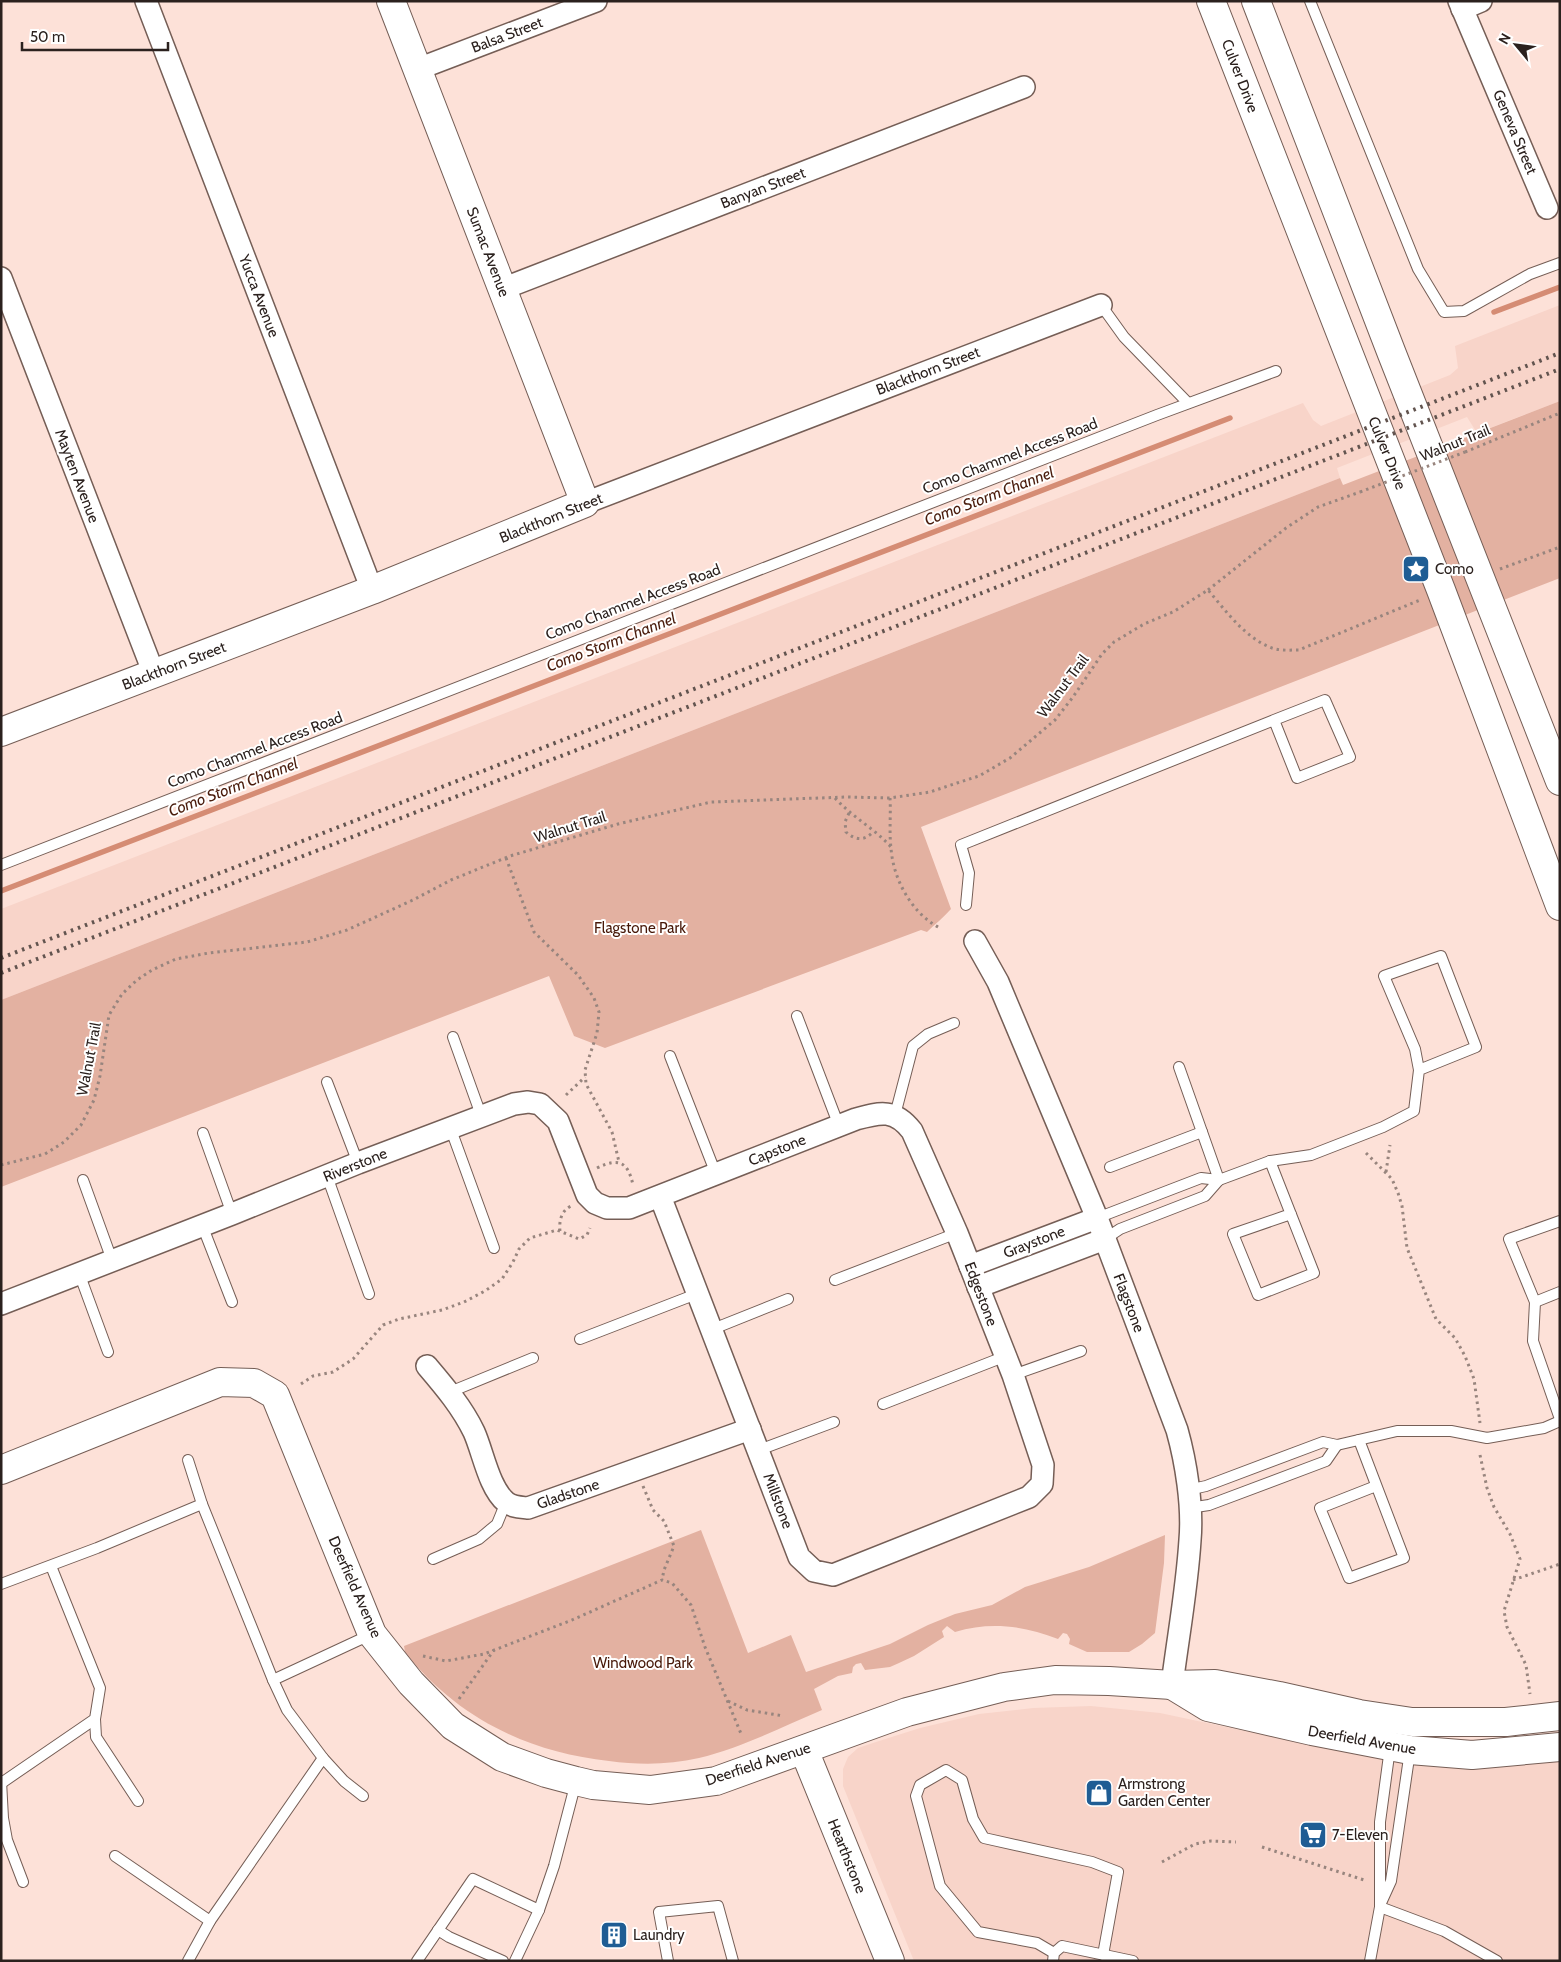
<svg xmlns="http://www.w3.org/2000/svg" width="1561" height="1962" viewBox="0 0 1561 1962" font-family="Cabin,sans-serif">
  <rect width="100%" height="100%" fill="#fde1d8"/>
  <!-- built -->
  <g fill="#f8d4c9">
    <polygon points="1560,305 1560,401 1477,433 1467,417 1337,468 1340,478 1,1000 1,909 1303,403 1313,420 1321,426 1450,375 1458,368 1455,346"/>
    <polygon points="1091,1706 1160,1713 1358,1755 1449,1766 1510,1766 1560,1759 1560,1961 914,1961 843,1786 843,1769 848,1757 858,1748 876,1742 920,1728 979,1714 1033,1708"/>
  </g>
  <!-- green -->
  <g fill="#e3b1a1">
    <path d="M1560,401V578L921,827L951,909C943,918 935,924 927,932L921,930L605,1048L574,1036L549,976L1,1187V1000L1340,478L1343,485Z"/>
    <path d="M701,1530L748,1653L791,1635L806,1672L890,1644L928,1625L955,1614L992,1605L1025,1587L1089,1567L1165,1535L1164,1563L1155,1633L1142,1644L1129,1652H1087L1069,1644L1070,1639L1067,1634L1063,1633L1058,1639C1024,1626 991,1621 955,1632L947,1626L942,1631L944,1637L914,1656L899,1663L890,1667L865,1670L861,1663L856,1664L853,1667L852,1673L838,1676L814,1689L822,1710C782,1727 741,1748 699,1758C669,1765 639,1765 609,1761C527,1752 456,1717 405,1652L404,1646Z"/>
  </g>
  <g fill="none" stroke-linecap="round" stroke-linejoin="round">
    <!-- stream -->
    <g stroke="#d58c74" stroke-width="5.5">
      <polyline points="1494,312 1560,287"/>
      <polyline points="1,891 1230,418"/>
    </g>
    <!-- lane casing -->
    <g stroke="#755e56" stroke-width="12">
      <g id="lane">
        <polyline points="1310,1 1418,269 1444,312 1464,311 1530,274 1560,263"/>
        <polyline points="1101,305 1124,337 1188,403"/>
        <polyline points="1,865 1157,415 1276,371"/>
        <polyline points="966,905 969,873 961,845 1274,720 1325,700 1350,757 1297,778 1274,720"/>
        <polyline points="797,1016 839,1126"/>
        <polyline points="453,1037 481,1115"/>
        <polyline points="670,1056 716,1174"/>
        <polyline points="1179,1067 1219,1180"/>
        <polyline points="327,1082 358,1163"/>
        <polyline points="895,1115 913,1046 928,1034 954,1023"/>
        <polyline points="450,1127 494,1248"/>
        <polyline points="203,1133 232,1214"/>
        <polyline points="1270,1161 1314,1273 1258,1295 1233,1234 1291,1214"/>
        <polyline points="1110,1167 1202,1132"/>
        <polyline points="327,1176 369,1294"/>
        <polyline points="83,1180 112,1260"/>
        <polyline points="1097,1218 1201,1178 1219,1180 1270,1161 1311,1155 1383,1127 1414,1111 1419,1070 1415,1049 1384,976 1441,956 1476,1047 1419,1070"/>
        <polyline points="1560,1221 1509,1239 1535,1302 1533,1341 1560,1419"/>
        <polyline points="202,1225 232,1302"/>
        <polyline points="1105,1239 1120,1229 1205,1196 1219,1180"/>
        <polyline points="79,1273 108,1352"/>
        <polyline points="835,1280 957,1233"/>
        <polyline points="1535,1302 1560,1292"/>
        <polyline points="713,1329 788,1299"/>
        <polyline points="580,1339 699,1293"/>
        <polyline points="1013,1375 1081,1351"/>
        <polyline points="450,1392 533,1358"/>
        <polyline points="883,1404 1006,1356"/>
        <polyline points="1359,1440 1404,1558 1349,1578 1320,1508 1376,1486"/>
        <polyline points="759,1450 834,1422"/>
        <polyline points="188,1460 202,1504"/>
        <polyline points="1188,1490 1206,1486 1323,1442 1337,1445 1397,1431 1451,1431 1487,1438 1544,1428 1560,1421"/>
        <polyline points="1189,1508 1209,1505 1326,1461 1337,1445"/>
        <polyline points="433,1559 479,1539 497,1524 506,1502"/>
        <polyline points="1,1584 97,1548 202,1504 273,1680 287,1710 323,1758"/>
        <polyline points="273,1680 372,1634"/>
        <polyline points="95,1719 96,1737 138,1801"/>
        <polyline points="1,1781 3,1818 7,1840 23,1882"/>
        <polyline points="3,1782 95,1719 100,1688 51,1566"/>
        <polyline points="115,1856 210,1921"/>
        <polyline points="1381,1903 1391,1881 1410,1751"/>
        <polyline points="1380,1907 1444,1931 1497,1961"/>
        <polyline points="438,1930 449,1937 503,1961"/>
        <polyline points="1054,1953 1037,1943 978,1932 940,1886 916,1796 920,1785 946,1770 962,1780 973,1819 984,1838 1092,1862 1118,1872 1103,1955"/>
        <polyline points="188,1961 210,1921 323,1758 344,1781 363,1796"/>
        <polyline points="417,1961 473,1879 539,1910"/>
        <polyline points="515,1961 539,1910 554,1866 576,1782"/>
        <polyline points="668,1961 659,1912 718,1906 733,1961"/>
        <polyline points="1053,1961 1054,1953 1062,1946 1133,1961"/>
        <polyline points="1370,1961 1380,1907 1380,1822 1390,1748"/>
      </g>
    </g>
    <!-- street casing -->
    <g stroke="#755e56" stroke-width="24">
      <g id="street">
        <polyline points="146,1 372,590"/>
        <polyline points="1459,1 1547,208"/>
        <polyline points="1462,9 1481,1"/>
        <polyline points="418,69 596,1"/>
        <polyline points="1,278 154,674"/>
        <polyline points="502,289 1024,87"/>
        <polyline points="585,503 1101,305"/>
        <path d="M975,941L998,982L1097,1218L1177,1430C1186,1462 1193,1506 1190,1540C1187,1589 1178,1637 1172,1685"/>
        <polyline points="970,1266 1097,1218"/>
        <polyline points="978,1287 1105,1239"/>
        <path d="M1,1304L232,1214L358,1163L514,1104L528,1102L540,1104L558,1121L587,1195L595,1203L607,1208H629L856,1119C881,1112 895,1109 912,1131L957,1233L1013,1375L1043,1465L1042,1484L1029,1497L833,1575L814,1571L799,1557L660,1196"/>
        <path d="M427,1366C444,1386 462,1407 474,1432C483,1452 489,1488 506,1502C512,1507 520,1507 528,1508L750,1429"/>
      </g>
    </g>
    <!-- secondary casing -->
    <g stroke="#755e56" stroke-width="30">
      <g id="secondary">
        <polyline points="1,732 372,590 585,503 391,1"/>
        <polyline points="1,1470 220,1382 254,1383 275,1395 372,1634 411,1683 453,1726 502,1757 546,1773 576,1781 593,1785 650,1790 716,1781 907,1712 1004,1687 1055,1680 1109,1681 1172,1685 1215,1684 1279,1696 1359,1714 1412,1722 1506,1722 1560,1716"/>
        <polyline points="1172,1685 1208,1707 1312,1731 1410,1750 1472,1755 1560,1747"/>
        <polyline points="804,1750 890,1961"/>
      </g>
    </g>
    <!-- primary casing -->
    <g stroke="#755e56" stroke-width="30">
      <g id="primary">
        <polyline points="1211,1 1441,590 1560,906"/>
        <polyline points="1256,1 1392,354 1560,781"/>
      </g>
    </g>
    <!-- path -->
    <g stroke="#98857e" stroke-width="3" stroke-dasharray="2.5 4" stroke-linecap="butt">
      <polyline points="1465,452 1560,413"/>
      <polyline points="1500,569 1560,547"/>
      <polyline points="1208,590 1286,528 1318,507 1360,492"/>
      <path d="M835,798C852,817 874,828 891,847"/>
      <path d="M890,798C891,814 889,832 891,848C893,879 912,914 940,928"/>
      <path d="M849,813L845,822L846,832C856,841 865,841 874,831"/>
      <polyline points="506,858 534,932 578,975 594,998 599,1012 597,1033 585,1070 586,1084 612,1132 619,1162"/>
      <polyline points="566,1095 585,1077"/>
      <polyline points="1366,1153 1392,1179 1398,1193 1402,1206 1407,1248 1436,1319 1455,1338 1465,1356 1474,1379 1480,1423"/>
      <path d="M1,1165L45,1154L64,1142L81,1125L94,1100L100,1076L109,1015L122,994L137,980L152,970L176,959L209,953L307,942L347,930L413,900L451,880L510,856L618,824L711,802L846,797L890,798L930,792L957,783L979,776L1010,758L1055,720L1073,697L1102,654L1114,642L1144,624L1173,612L1208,590C1226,611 1245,638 1272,648C1281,651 1290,650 1299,650L1420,600"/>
      <path d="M597,1168C619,1157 628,1162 633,1185"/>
      <polyline points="1386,1172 1390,1145"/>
      <path d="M560,1231C559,1221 561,1211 571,1206"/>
      <polyline points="301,1384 313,1376 333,1372 353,1359 383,1325 399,1319 442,1310 464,1302 485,1291 502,1279 513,1262 519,1249 530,1238 557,1230 579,1239 587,1235 590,1228"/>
      <polyline points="1480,1455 1487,1488 1494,1507 1510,1534 1520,1559 1504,1611 1507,1627 1526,1665 1530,1694"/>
      <polyline points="643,1486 653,1510 664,1521 674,1546 664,1570 662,1580"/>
      <polyline points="1513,1580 1560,1564"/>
      <polyline points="423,1656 446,1661 484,1654 572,1620 662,1580 672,1583 691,1605 705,1647 742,1736"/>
      <polyline points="459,1699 494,1650"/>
      <polyline points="728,1701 747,1710 784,1716"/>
      <polyline points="1262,1847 1364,1880"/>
      <polyline points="1162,1862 1195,1844 1211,1841 1236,1842"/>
    </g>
    <!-- lane -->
    <use href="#lane" stroke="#fff" stroke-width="10"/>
    <!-- street -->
    <use href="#street" stroke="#fff" stroke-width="21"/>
    <!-- secondary -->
    <use href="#secondary" stroke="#fff" stroke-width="28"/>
    <!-- primary -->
    <use href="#primary" stroke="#fff" stroke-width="28"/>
    <!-- rail -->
    <g stroke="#62544f" stroke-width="4" stroke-dasharray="2.5 5" stroke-linecap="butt">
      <polyline points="1,958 1560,353"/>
      <polyline points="1,973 1560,369"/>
    </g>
    <!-- path-bridge -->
    <polyline stroke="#98857e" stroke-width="3" stroke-dasharray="2.5 4" stroke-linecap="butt" points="1360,492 1465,452"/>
  </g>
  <!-- icons -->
  <defs>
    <g id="sight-square" transform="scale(1.4375)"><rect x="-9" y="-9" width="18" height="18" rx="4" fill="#1f5d94" stroke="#fff"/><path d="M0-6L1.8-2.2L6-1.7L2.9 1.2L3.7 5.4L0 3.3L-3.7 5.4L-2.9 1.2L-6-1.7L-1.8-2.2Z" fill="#fff"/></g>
    <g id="shop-square" transform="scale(1.4375)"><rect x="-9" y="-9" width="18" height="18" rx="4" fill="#1f5d94" stroke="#fff"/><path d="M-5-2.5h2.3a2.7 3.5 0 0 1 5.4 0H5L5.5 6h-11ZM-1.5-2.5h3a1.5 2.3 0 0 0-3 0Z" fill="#fff"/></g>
    <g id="supermarket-square" transform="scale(1.4375)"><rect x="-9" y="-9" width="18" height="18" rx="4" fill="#1f5d94" stroke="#fff"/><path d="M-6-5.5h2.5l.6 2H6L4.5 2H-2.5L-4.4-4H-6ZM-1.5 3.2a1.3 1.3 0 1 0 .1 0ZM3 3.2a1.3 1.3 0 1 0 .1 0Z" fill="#fff"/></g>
    <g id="building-square" transform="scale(1.4375)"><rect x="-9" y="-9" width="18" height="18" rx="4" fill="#1f5d94" stroke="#fff"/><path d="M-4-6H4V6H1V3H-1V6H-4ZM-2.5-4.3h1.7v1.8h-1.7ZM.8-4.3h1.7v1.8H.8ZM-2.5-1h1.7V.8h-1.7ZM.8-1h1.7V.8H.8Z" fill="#fff"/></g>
  </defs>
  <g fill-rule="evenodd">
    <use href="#sight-square" x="1416" y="569"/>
    <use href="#shop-square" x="1099" y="1793"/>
    <use href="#supermarket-square" x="1313" y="1835"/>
    <use href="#building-square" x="614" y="1935"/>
  </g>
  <g text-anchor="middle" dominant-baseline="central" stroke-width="4" stroke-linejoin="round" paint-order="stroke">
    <!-- street labels -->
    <g font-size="15" fill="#2b211e" stroke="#fff">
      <text transform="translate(507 35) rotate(-21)">Balsa Street</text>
      <text transform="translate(1240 76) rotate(69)">Culver Drive</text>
      <text transform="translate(1515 132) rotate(67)">Geneva Street</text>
      <text transform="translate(763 188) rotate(-21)">Banyan Street</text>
      <text transform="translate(488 252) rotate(69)">Sumac Avenue</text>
      <text transform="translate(259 296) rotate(69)">Yucca Avenue</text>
      <text transform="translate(928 371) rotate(-21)">Blackthorn Street</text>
      <text transform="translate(1455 443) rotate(-22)">Walnut Trail</text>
      <text transform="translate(1387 453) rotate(68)">Culver Drive</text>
      <text transform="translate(1010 456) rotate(-21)">Como Chammel Access Road</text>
      <text transform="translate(77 476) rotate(69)">Mayten Avenue</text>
      <text transform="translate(551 518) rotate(-22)">Blackthorn Street</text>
      <text transform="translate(633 602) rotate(-21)">Como Chammel Access Road</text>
      <text transform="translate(174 666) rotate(-21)">Blackthorn Street</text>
      <text transform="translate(1063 686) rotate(-53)">Walnut Trail</text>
      <text transform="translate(255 750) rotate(-21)">Como Chammel Access Road</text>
      <text transform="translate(570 827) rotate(-17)">Walnut Trail</text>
      <text transform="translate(89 1059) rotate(-79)">Walnut Trail</text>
      <text transform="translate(777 1150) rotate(-22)">Capstone</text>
      <text transform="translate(355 1165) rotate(-22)">Riverstone</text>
      <text transform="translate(1034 1242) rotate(-21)">Graystone</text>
      <text transform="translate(981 1294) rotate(69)">Edgestone</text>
      <text transform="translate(1129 1303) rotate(69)">Flagstone</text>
      <text transform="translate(568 1494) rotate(-19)">Gladstone</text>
      <text transform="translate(778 1501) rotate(69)">Millstone</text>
      <text transform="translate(355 1587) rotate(66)">Deerfield Avenue</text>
      <text transform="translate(1362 1740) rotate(10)">Deerfield Avenue</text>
      <text transform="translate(758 1764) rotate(-18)">Deerfield Avenue</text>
      <text transform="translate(847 1856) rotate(68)">Hearthstone</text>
    </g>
    <!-- poi labels -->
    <g font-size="15" fill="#2b211e" stroke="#fff" text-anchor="start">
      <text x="1435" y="569">Como</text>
      <text x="1118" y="1784">Armstrong<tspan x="1118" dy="17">Garden Center</tspan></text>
      <text x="1332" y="1835">7-Eleven</text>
      <text x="633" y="1935">Laundry</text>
    </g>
    <!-- park labels -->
    <g font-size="15" fill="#471808" stroke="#fff">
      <text x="640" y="928">Flagstone Park</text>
      <text x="643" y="1663">Windwood Park</text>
    </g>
    <!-- water labels -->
    <g font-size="16" font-style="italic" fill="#4a1c0c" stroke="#fff">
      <text transform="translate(989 496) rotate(-21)">Como Storm Channel</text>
      <text transform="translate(611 642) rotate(-21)">Como Storm Channel</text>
      <text transform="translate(233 787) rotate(-21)">Como Storm Channel</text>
    </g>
  </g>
  <!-- border -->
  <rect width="1561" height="1962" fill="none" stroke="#2b211e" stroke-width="5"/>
  <!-- north arrow -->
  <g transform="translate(1516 45) rotate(299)" stroke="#ffffff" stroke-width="4" paint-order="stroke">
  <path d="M0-4L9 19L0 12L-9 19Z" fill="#2b211e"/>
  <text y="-8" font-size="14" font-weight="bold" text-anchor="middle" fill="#2b211e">N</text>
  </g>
  <!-- scale -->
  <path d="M22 42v8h146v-8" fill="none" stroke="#2b211e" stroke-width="2.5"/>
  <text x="30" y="42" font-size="15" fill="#2b211e" stroke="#ffffff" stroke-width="4" paint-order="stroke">50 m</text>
</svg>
